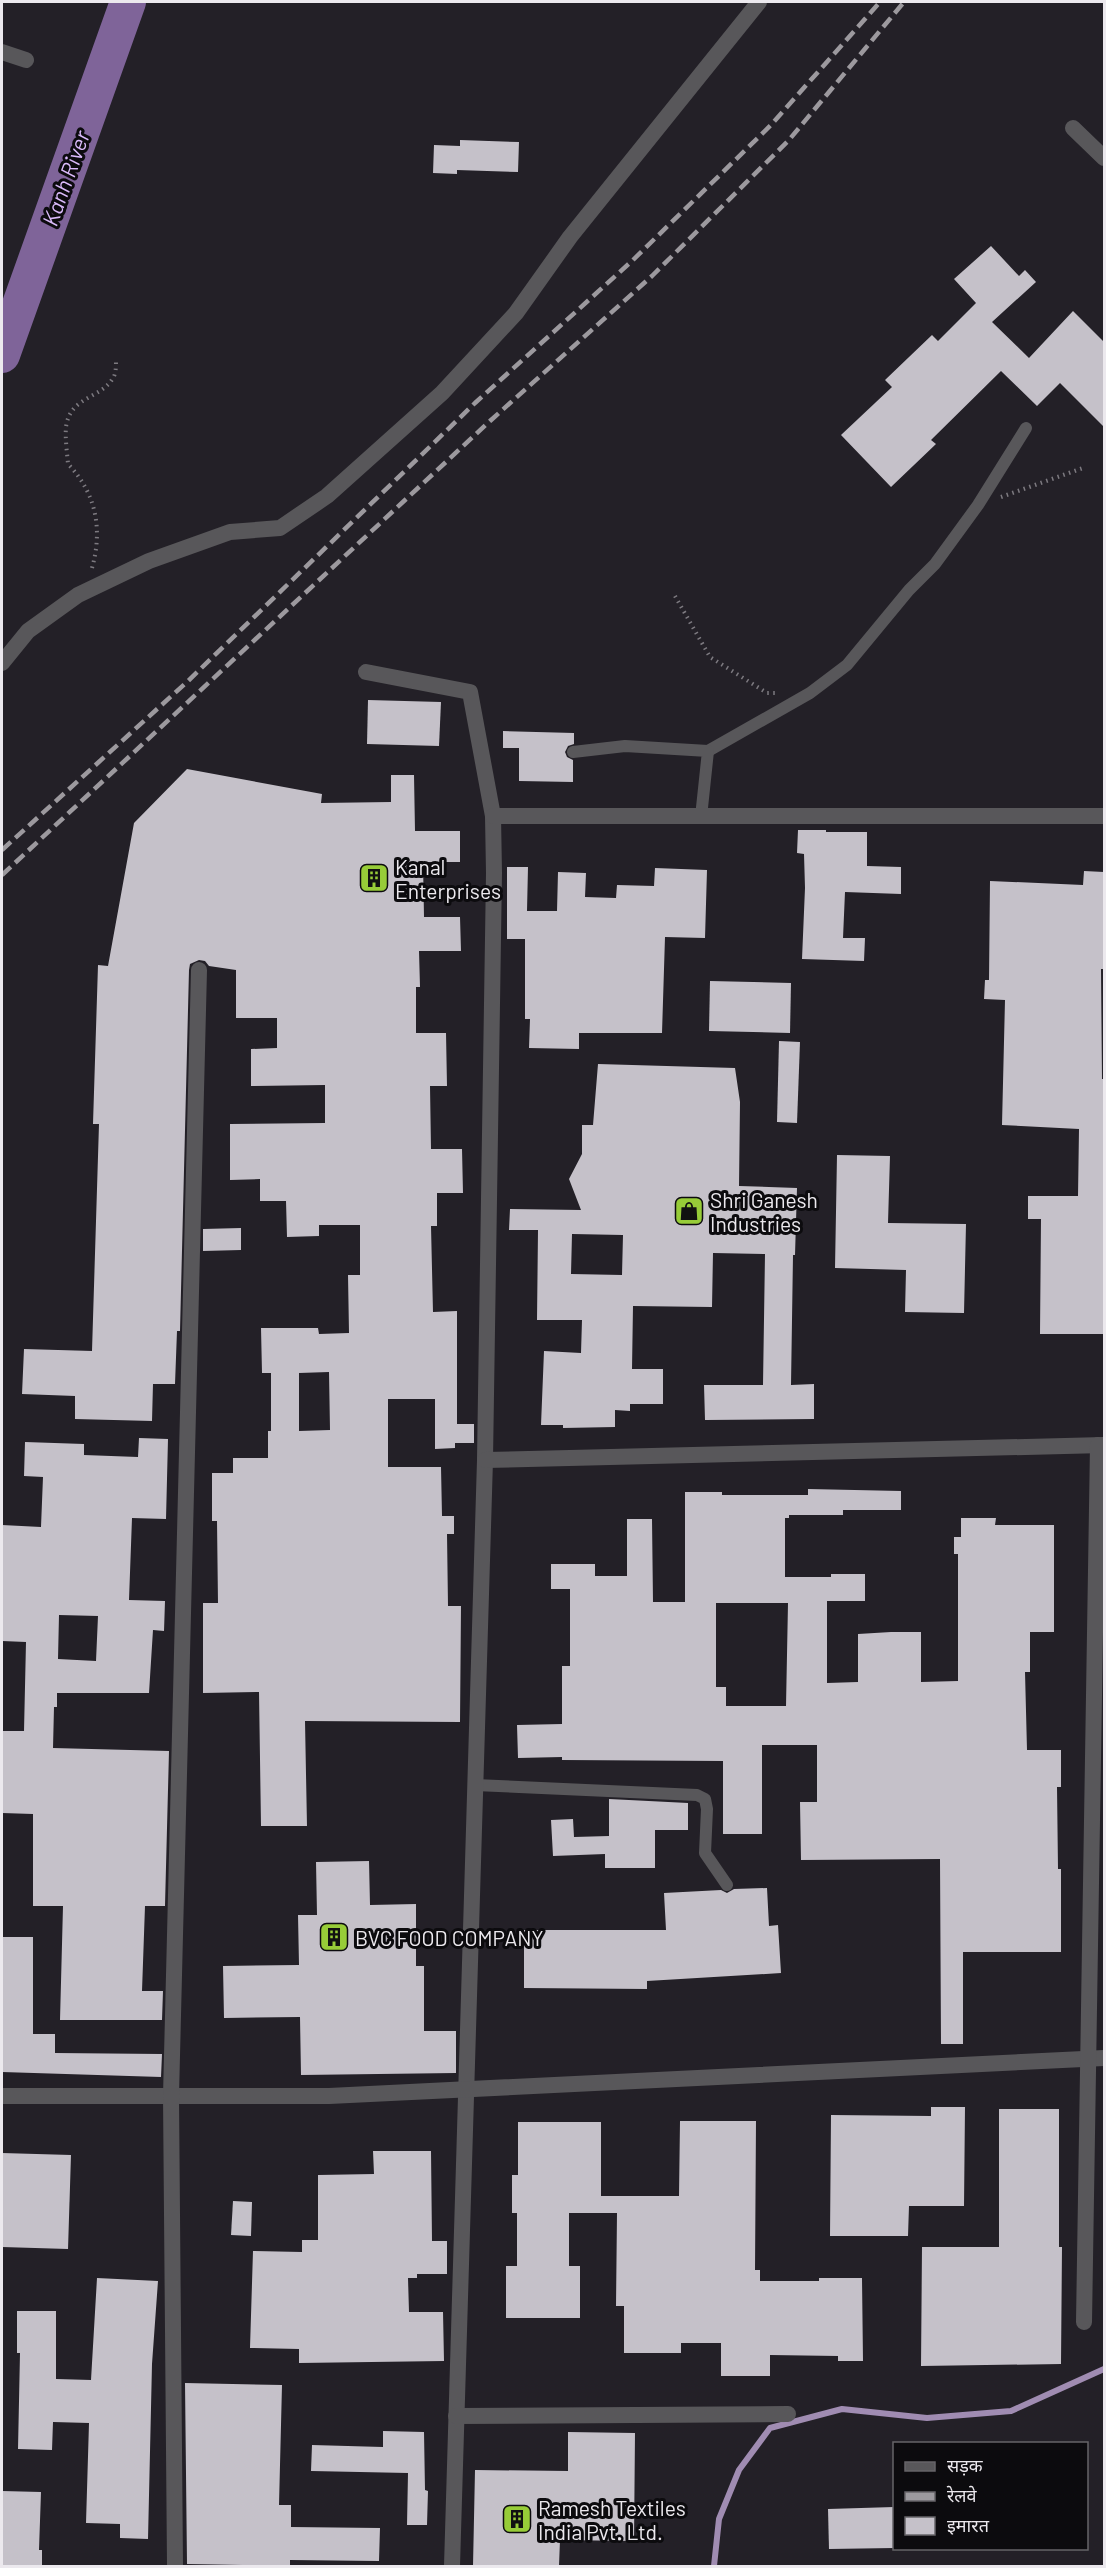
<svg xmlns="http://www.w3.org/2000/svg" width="1106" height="2568" viewBox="0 0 1106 2568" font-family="Barlow,'Noto Sans Devanagari',sans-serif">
  <rect width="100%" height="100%" fill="#232027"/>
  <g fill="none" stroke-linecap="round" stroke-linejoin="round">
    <!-- stream -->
    <polyline stroke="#a08cb2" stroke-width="6" points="714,2566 719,2519 739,2470 770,2428 842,2409 927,2418 1011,2411 1104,2369"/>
    <!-- river -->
    <polyline stroke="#7f6499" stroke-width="36" points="2,355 128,2"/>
  </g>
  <!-- building -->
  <g fill="#c5c1c9" fill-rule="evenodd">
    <polygon points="460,140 519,142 518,172 457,170 457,174 433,173 434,145 460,146"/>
    <polygon points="991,246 1019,276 1025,270 1036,282 992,322 1029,358 1073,311 1104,342 1104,427 1060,383 1037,406 1001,371 931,440 936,444 891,487 841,435 892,387 885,380 932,335 938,341 976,303 954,279"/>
    <polygon points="368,700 441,702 439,746 367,744"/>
    <polygon points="503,731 574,733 574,744 568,746 565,752 567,757 573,760 573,782 519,781 519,748 503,748"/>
    <path d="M187,769L322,794L321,803L391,802V775H414L415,831H460V862H423L424,917H460L461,951H419L420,987H416V1033H446L447,1086H430L431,1149H462L463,1193H437V1226H431L433,1312L457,1311V1424H474V1443H455V1448L435,1449V1399H388V1467H441L442,1516H454V1534H447L448,1606H461L460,1722L305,1721L307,1826H261L259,1692L203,1693V1603H218L217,1521H212V1473H233V1458H268V1431H271V1373H262L261,1328H318L319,1334L349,1333L348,1275H360V1225H319V1236L287,1237L286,1201H260V1179L230,1180V1124L325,1123V1085L251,1086V1049L277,1048V1018H236V970L209,966L205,961L199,960L190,964L189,970L180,1331H177L175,1384H153L152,1421L75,1419V1396L22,1394L24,1349L92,1351L99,1124H93L98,965L108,966L134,823ZM329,1372L330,1430L299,1431V1373Z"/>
    <polygon points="798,830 826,830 826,832 867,832 867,866 901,867 901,894 845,892 843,938 865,938 864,961 802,959 805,888 804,854 797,853"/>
    <polygon points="507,867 528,867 527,911 557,911 558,872 586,873 585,897 616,898 617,885 654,886 655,868 707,870 705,938 665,937 662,1033 579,1033 579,1049 529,1048 530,1019 525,1019 525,939 507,939"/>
    <polygon points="1084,871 1104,872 1104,949 1103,969 1101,969 1102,1079 1104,1079 1104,1334 1040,1334 1041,1219 1028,1219 1028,1196 1078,1196 1079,1129 1002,1125 1005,1000 984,999 985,980 989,980 990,881 1083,885"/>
    <polygon points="710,981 791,983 790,1033 709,1031"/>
    <polygon points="779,1041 800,1042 797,1123 777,1122"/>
    <path d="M598,1064L735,1068L740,1102L739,1186L797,1188L795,1255H793L791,1385L814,1384V1419L705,1420L704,1385H763L765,1254L713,1253L712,1307L633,1306L632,1369H663V1404H630V1411L615,1410V1427L563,1428V1425H541L544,1351L581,1353L582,1320H537L538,1230H509L510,1209L581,1210L569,1179L582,1154V1125H593ZM572,1234L623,1235L622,1275L571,1274Z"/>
    <polygon points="837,1155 890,1156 888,1223 966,1224 964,1313 905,1312 906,1270 835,1268"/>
    <polygon points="241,1228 241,1250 203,1251 203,1229"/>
    <path d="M139,1438L168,1439L166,1519L132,1518L129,1600L165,1601L164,1631L153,1630L149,1693H57V1707H54L53,1748L169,1751L165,1906H145L142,1991H163L162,2020H60L63,1906H33V1814L2,1813V1731H24L26,1642L2,1641V1525L41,1527L43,1477L24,1476L25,1442L84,1444V1455L138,1457ZM59,1615L98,1616L96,1661L58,1659Z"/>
    <path d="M808,1489L901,1491V1510H843V1515H789V1518H785V1577H831V1574H865V1601H827V1683L858,1682V1634L891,1632H921V1682L958,1681V1554H954V1537H961V1518H996L995,1525H1054V1632H1030V1672H1025L1027,1750H1061V1787H1057L1058,1869H1061V1952H963V2044H941L940,1859L801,1860L800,1802H817V1745H762V1834H723V1761L562,1760V1757L518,1758L517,1725L562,1724V1666H570V1589H551V1564H595V1576H627V1519H652L653,1602H685V1492H722V1495H808ZM716,1603H788L786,1706H726V1687H716Z"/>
    <polygon points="609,1799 688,1803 688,1830 655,1830 655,1868 605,1868 605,1854 553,1856 551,1820 573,1819 574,1837 609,1836"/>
    <polygon points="369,1861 370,1905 416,1904 416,1966 424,1966 424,2031 456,2031 456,2073 301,2075 300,2017 224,2018 223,1966 299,1965 298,1915 317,1915 316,1862"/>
    <polygon points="767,1888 769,1926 778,1925 781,1973 647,1981 647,1989 524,1988 524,1930 666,1930 664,1893 721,1890 727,1893 734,1889"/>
    <polygon points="2,1937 33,1937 33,2034 55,2034 55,2053 162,2054 161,2077 2,2072"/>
    <polygon points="931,2107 965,2107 964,2206 909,2206 908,2236 830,2236 831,2115 931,2116"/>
    <polygon points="999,2109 1059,2109 1059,2247 1062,2247 1061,2364 921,2366 922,2247 999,2247"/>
    <polygon points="680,2121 756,2121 755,2270 760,2270 760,2281 819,2281 819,2278 862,2278 863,2361 838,2361 838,2356 770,2355 770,2376 721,2376 721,2343 681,2343 681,2353 624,2353 624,2306 616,2306 617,2213 569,2213 569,2266 580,2266 580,2318 506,2318 506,2266 517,2266 517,2213 512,2213 512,2175 518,2175 518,2122 601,2122 601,2196 679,2196"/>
    <polygon points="373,2151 431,2151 432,2241 447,2241 447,2274 417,2274 417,2278 408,2278 409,2312 443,2312 444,2361 299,2363 299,2349 250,2348 253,2251 302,2252 302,2240 318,2240 318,2175 374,2174"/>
    <polygon points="2,2153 71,2155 68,2249 2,2247"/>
    <polygon points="233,2201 252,2202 251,2236 231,2235"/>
    <polygon points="97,2278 158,2281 152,2364 148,2539 120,2538 120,2524 86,2523 89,2423 53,2422 52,2450 18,2449 20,2353 17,2353 17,2311 56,2311 56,2379 91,2380"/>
    <polygon points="185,2383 282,2385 279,2505 291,2505 291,2527 380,2528 379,2561 290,2560 290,2566 187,2564"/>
    <polygon points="383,2431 424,2432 425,2490 428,2491 427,2525 407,2525 408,2473 311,2471 312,2445 383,2447"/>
    <polygon points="568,2432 635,2433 634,2541 560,2540 559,2566 473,2566 475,2470 568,2471"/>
    <polygon points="2,2491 41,2492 39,2550 42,2550 42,2566 2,2566"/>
    <polygon points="894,2507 894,2548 829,2549 828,2509"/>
  </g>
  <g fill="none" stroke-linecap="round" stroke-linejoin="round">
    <!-- path -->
    <g stroke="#7d7a80" stroke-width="4" stroke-dasharray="1.5 4.5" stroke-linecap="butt">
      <polyline points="1001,497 1083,468"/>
      <path d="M92,568C103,529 96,493 68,464C67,452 65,438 66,427C70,396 101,399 113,378C116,374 116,366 116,360"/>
      <polyline points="675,596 710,657 767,693 777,693"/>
    </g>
    <!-- service -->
    <g stroke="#58575a" stroke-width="12">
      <polyline points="708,751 810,693 847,665 909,590 935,564 978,505 1026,428"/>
      <polyline points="573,752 625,746 708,751 701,817"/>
      <polyline points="475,1785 697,1795 705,1799 707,1809 705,1853 727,1885"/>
    </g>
    <!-- minor -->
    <g stroke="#58575a" stroke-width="16">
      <polyline points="2,52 26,60"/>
      <polyline points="1073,128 1104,158"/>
      <polyline points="2,663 28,631 78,595 149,561 230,532 280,528 327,496 442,393 516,313 570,237 759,2"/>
      <polyline points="366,672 470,692 493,816 494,873 485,1460 452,2566"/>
      <polyline points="493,816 1104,816"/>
      <polyline points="485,1460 1104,1445"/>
      <polyline points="2,2096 329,2096 1104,2058"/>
      <polyline points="1084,2322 1098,1445"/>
      <polyline points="456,2416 788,2414"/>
      <polyline points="175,2566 171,2096 199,970"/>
    </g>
    <!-- rail -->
    <g stroke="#9c999e" stroke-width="4.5" stroke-dasharray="12 6" stroke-linecap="butt">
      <polyline points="2,850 188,681 475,403 633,260 771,125 880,2"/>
      <polyline points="2,875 490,421 652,276 789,140 904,2"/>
    </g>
  </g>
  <!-- icons -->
  <defs>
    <g id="building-square" transform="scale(1.5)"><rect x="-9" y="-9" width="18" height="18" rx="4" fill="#97cc38" stroke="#0c0b0e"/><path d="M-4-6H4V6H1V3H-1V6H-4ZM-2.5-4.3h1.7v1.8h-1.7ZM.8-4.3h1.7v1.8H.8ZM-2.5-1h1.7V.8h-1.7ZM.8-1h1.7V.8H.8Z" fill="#111"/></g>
    <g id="shop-square" transform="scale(1.5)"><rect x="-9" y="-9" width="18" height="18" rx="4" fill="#97cc38" stroke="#0c0b0e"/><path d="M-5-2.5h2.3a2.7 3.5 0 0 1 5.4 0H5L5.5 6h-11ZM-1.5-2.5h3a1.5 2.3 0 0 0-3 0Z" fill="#111"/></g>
  </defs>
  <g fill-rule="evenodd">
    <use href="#building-square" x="374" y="878"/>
    <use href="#shop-square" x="689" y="1211"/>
    <use href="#building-square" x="334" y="1937"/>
    <use href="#building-square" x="517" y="2519"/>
  </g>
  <g text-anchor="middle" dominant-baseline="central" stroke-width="6" stroke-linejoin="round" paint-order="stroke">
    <!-- poi labels -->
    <g font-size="21" fill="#ece9ee" stroke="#0c0b0e" text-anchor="start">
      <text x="395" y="866">Kanal<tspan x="395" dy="24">Enterprises</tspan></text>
      <text x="710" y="1199">Shri Ganesh<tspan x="710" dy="24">Industries</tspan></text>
      <text x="355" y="1937">BVC FOOD COMPANY</text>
      <text x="538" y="2507">Ramesh Textiles<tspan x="538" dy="24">India Pvt. Ltd.</tspan></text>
    </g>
    <!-- water labels -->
    <g font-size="22" font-style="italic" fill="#dabafa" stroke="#0c0b0e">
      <text transform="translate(65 178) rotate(-70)">Kanh River</text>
    </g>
  </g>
  <!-- border -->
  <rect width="1106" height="2568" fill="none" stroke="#ece9ee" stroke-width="6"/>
  <!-- legend -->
  <rect x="893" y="2442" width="195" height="108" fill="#0c0b0e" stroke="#666468" stroke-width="1.5"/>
  <rect x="905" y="2462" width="30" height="9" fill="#58575a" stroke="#666468" stroke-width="1.5"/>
  <text x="947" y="2472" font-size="18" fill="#ece9ee">सड़क</text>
  <rect x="905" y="2492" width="30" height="9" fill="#9c999e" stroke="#666468" stroke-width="1.5"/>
  <text x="947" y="2502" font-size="18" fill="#ece9ee">रेलवे</text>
  <rect x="905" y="2517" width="30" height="18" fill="#c5c1c9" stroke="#666468" stroke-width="1.5"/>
  <text x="947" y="2532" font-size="18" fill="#ece9ee">इमारत</text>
</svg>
